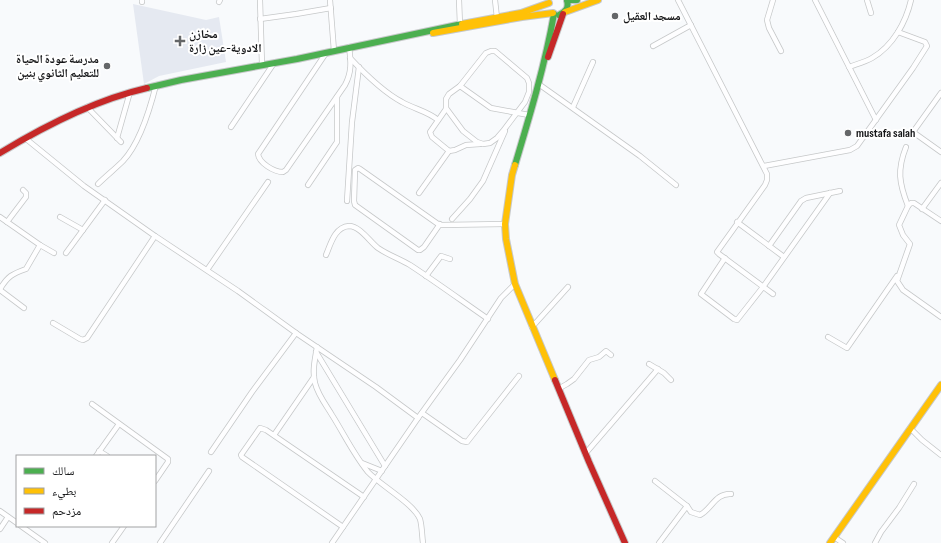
<svg xmlns="http://www.w3.org/2000/svg" width="941" height="543" viewBox="0 0 941 543" font-family="'Sofia Sans Condensed','Noto Naskh Arabic',sans-serif">
  <rect width="100%" height="100%" fill="#f8fafc"/>
  <!-- built -->
  <polygon fill="#e5e9f1" points="133,4 206,20 219,17 226,62 159,76 144,84"/>
  <g fill="none" stroke-linecap="round" stroke-linejoin="round">
    <!-- street casing -->
    <g stroke="#c6c8c9" stroke-width="6">
      <g id="street">
        <polyline points="260,0 262,65"/>
        <polyline points="330,0 334,51"/>
        <polyline points="459,0 460,25"/>
        <polyline points="495,0 497,18"/>
        <polyline points="678,0 767,174 767,180 765,185 717,252 719,254 773,294"/>
        <polyline points="773,0 767,20 769,28 781,51"/>
        <polyline points="815,0 876,120"/>
        <polyline points="867,0 871,13"/>
        <polyline points="142,2 142,0"/>
        <polyline points="219,2 220,0"/>
        <polyline points="260,19 296,14 331,8"/>
        <polyline points="653,46 691,25"/>
        <polygon points="491,51 495,51 527,78 529,83 529,92 525,102 503,131 497,138 490,143 483,144 477,142 463,131 446,108 446,99 449,94 460,86 486,53"/>
        <path d="M326,53L258,154C259,163 274,172 283,172L286,170L345,85C352,72 351,61 349,47"/>
        <path d="M350,58C365,74 383,92 402,102C414,109 427,111 438,120"/>
        <path d="M849,67C857,64 865,62 872,58C893,46 906,22 911,0"/>
        <polyline points="540,85 640,156 676,185"/>
        <polyline points="460,86 491,108 529,115"/>
        <polyline points="941,93 913,132 941,152"/>
        <polyline points="87,107 121,142"/>
        <polyline points="573,107 593,62"/>
        <polyline points="446,109 430,132 432,137 449,151 455,150 466,145 480,144"/>
        <polyline points="231,127 274,63"/>
        <polyline points="25,138 84,186 155,236 238,291 296,333 376,387 418,418"/>
        <polyline points="117,138 130,92"/>
        <path d="M906,147C897,170 899,183 908,206"/>
        <polyline points="764,166 850,150 857,146 913,68 927,46 925,42 898,32"/>
        <path d="M98,184C106,176 115,169 123,161C140,143 150,109 156,85"/>
        <polyline points="308,185 337,142 337,97"/>
        <polyline points="419,193 449,151"/>
        <polyline points="347,201 352,122 359,67"/>
        <polyline points="922,209 941,183"/>
        <polyline points="0,217 40,245 54,253"/>
        <polyline points="60,217 83,230"/>
        <polyline points="452,219 470,199 483,181 505,131"/>
        <polyline points="941,221 914,203 911,203 908,206 899,225 903,235 910,244 897,281 903,290 941,317"/>
        <polyline points="7,222 26,197 26,193 23,190"/>
        <polyline points="737,222 784,257"/>
        <polyline points="440,224 424,247 420,250 418,250 355,205 354,201 355,170 358,168 360,169 438,224 441,225 505,224"/>
        <polyline points="769,246 801,201 806,198 840,191"/>
        <polyline points="66,253 105,200"/>
        <path d="M326,255C331,243 335,227 349,226C360,226 370,242 378,248C388,255 400,259 410,265C436,282 462,301 488,319"/>
        <polyline points="725,258 701,294 734,319 737,320 763,287 830,193"/>
        <polyline points="207,270 268,182"/>
        <polyline points="426,276 441,256 450,259"/>
        <path d="M0,289C8,276 12,274 26,269L40,245"/>
        <polyline points="0,290 24,308"/>
        <polyline points="53,323 80,339 83,340 87,338 155,236"/>
        <polyline points="532,327 568,287"/>
        <polyline points="828,337 847,348 897,276"/>
        <path d="M317,347C315,359 312,371 315,383C318,395 326,405 332,415C344,434 354,455 368,472C380,485 413,503 420,519C422,526 422,536 423,543"/>
        <polyline points="316,352 385,466"/>
        <polyline points="649,364 664,373 671,380"/>
        <polyline points="558,389 567,384 574,379 589,360 599,357 606,351 611,355"/>
        <polyline points="92,404 168,459 168,462 155,481"/>
        <polyline points="422,413 462,441 467,442 519,376"/>
        <polyline points="910,428 922,440 941,455"/>
        <polyline points="274,435 314,377"/>
        <polyline points="99,451 107,456"/>
        <polyline points="211,452 252,392 296,333"/>
        <polyline points="585,454 658,369"/>
        <polyline points="96,456 119,424"/>
        <polyline points="362,463 382,471"/>
        <polyline points="655,481 687,506"/>
        <polyline points="0,511 17,523"/>
        <polyline points="21,526 45,543"/>
        <polyline points="343,527 242,457 241,455 260,428 266,430 364,497"/>
        <polyline points="0,529 8,517"/>
        <polyline points="834,537 843,543"/>
        <polyline points="112,543 124,526"/>
        <polyline points="160,543 209,471"/>
        <polyline points="332,543 418,418 460,360 501,298 515,284"/>
        <path d="M659,543L687,506L691,512L700,515C712,509 715,493 731,494"/>
        <polyline points="875,543 881,532 899,508 914,484"/>
      </g>
    </g>
    <!-- fast casing -->
    <g stroke="#c6c8c9" stroke-width="8">
      <g id="fast">
        <polyline points="567,0 577,0"/>
        <path d="M559,15C566,12 569,8 567,0"/>
        <polyline points="147,88 181,80 297,59 462,24"/>
        <path d="M515,165C530,115 545,65 554,14"/>
      </g>
    </g>
    <!-- slow casing -->
    <g stroke="#c6c8c9" stroke-width="8">
      <g id="slow">
        <polyline points="565,12 598,0"/>
        <polyline points="462,24 521,13 549,3"/>
        <polyline points="433,33 522,17 553,13"/>
        <polyline points="515,165 512,175 505,224 506,239 515,284 555,380"/>
        <polyline points="830,543 941,385"/>
      </g>
    </g>
    <!-- jam casing -->
    <g stroke="#c6c8c9" stroke-width="8">
      <g id="jam">
        <polyline points="548,57 563,14"/>
        <path d="M0,153C46,125 95,100 147,88"/>
        <polyline points="555,380 589,462 625,543"/>
      </g>
    </g>
    <!-- street -->
    <use href="#street" stroke="#fefeff" stroke-width="4.5"/>
    <!-- fast -->
    <use href="#fast" stroke="#4caf50" stroke-width="6"/>
    <!-- slow -->
    <use href="#slow" stroke="#ffc107" stroke-width="6"/>
    <!-- jam -->
    <use href="#jam" stroke="#c62828" stroke-width="6"/>
  </g>
  <!-- markers -->
  <g fill="#646668" stroke="#fff" stroke-width="1.5">
    <circle cx="615" cy="16" r="4"/>
    <path d="M178 35h4v4h4v4h-4v4h-4v-4h-4v-4h4z"/>
    <circle cx="107" cy="66" r="4"/>
    <circle cx="848" cy="133" r="4"/>
  </g>
  <g text-anchor="middle" dominant-baseline="central" stroke-width="4" stroke-linejoin="round" paint-order="stroke">
    <!-- poi labels -->
    <g font-size="12" font-weight="bold" fill="#151618" stroke="#fff" text-anchor="start">
      <text x="623" y="16">مسجد العقيل</text>
      <text x="189" y="34">مخازن<tspan x="189" dy="14">الادوية-عين زارة</tspan></text>
      <text x="99" y="59" text-anchor="end">مدرسة عودة الحياة<tspan x="99" dy="14">للتعليم الثانوي بنين</tspan></text>
      <text x="856" y="133">mustafa salah</text>
    </g>
  </g>
  <!-- legend -->
  <rect x="16" y="455" width="140" height="72" fill="#ffffff" stroke="#a1a2a3"/>
  <rect x="24" y="468" width="20" height="6" fill="#4caf50" stroke="#a1a2a3"/>
  <text x="52" y="475" font-size="12" fill="#151618">سالك</text>
  <rect x="24" y="488" width="20" height="6" fill="#ffc107" stroke="#a1a2a3"/>
  <text x="52" y="495" font-size="12" fill="#151618">بطيء</text>
  <rect x="24" y="508" width="20" height="6" fill="#c62828" stroke="#a1a2a3"/>
  <text x="52" y="515" font-size="12" fill="#151618">مزدحم</text>
</svg>
